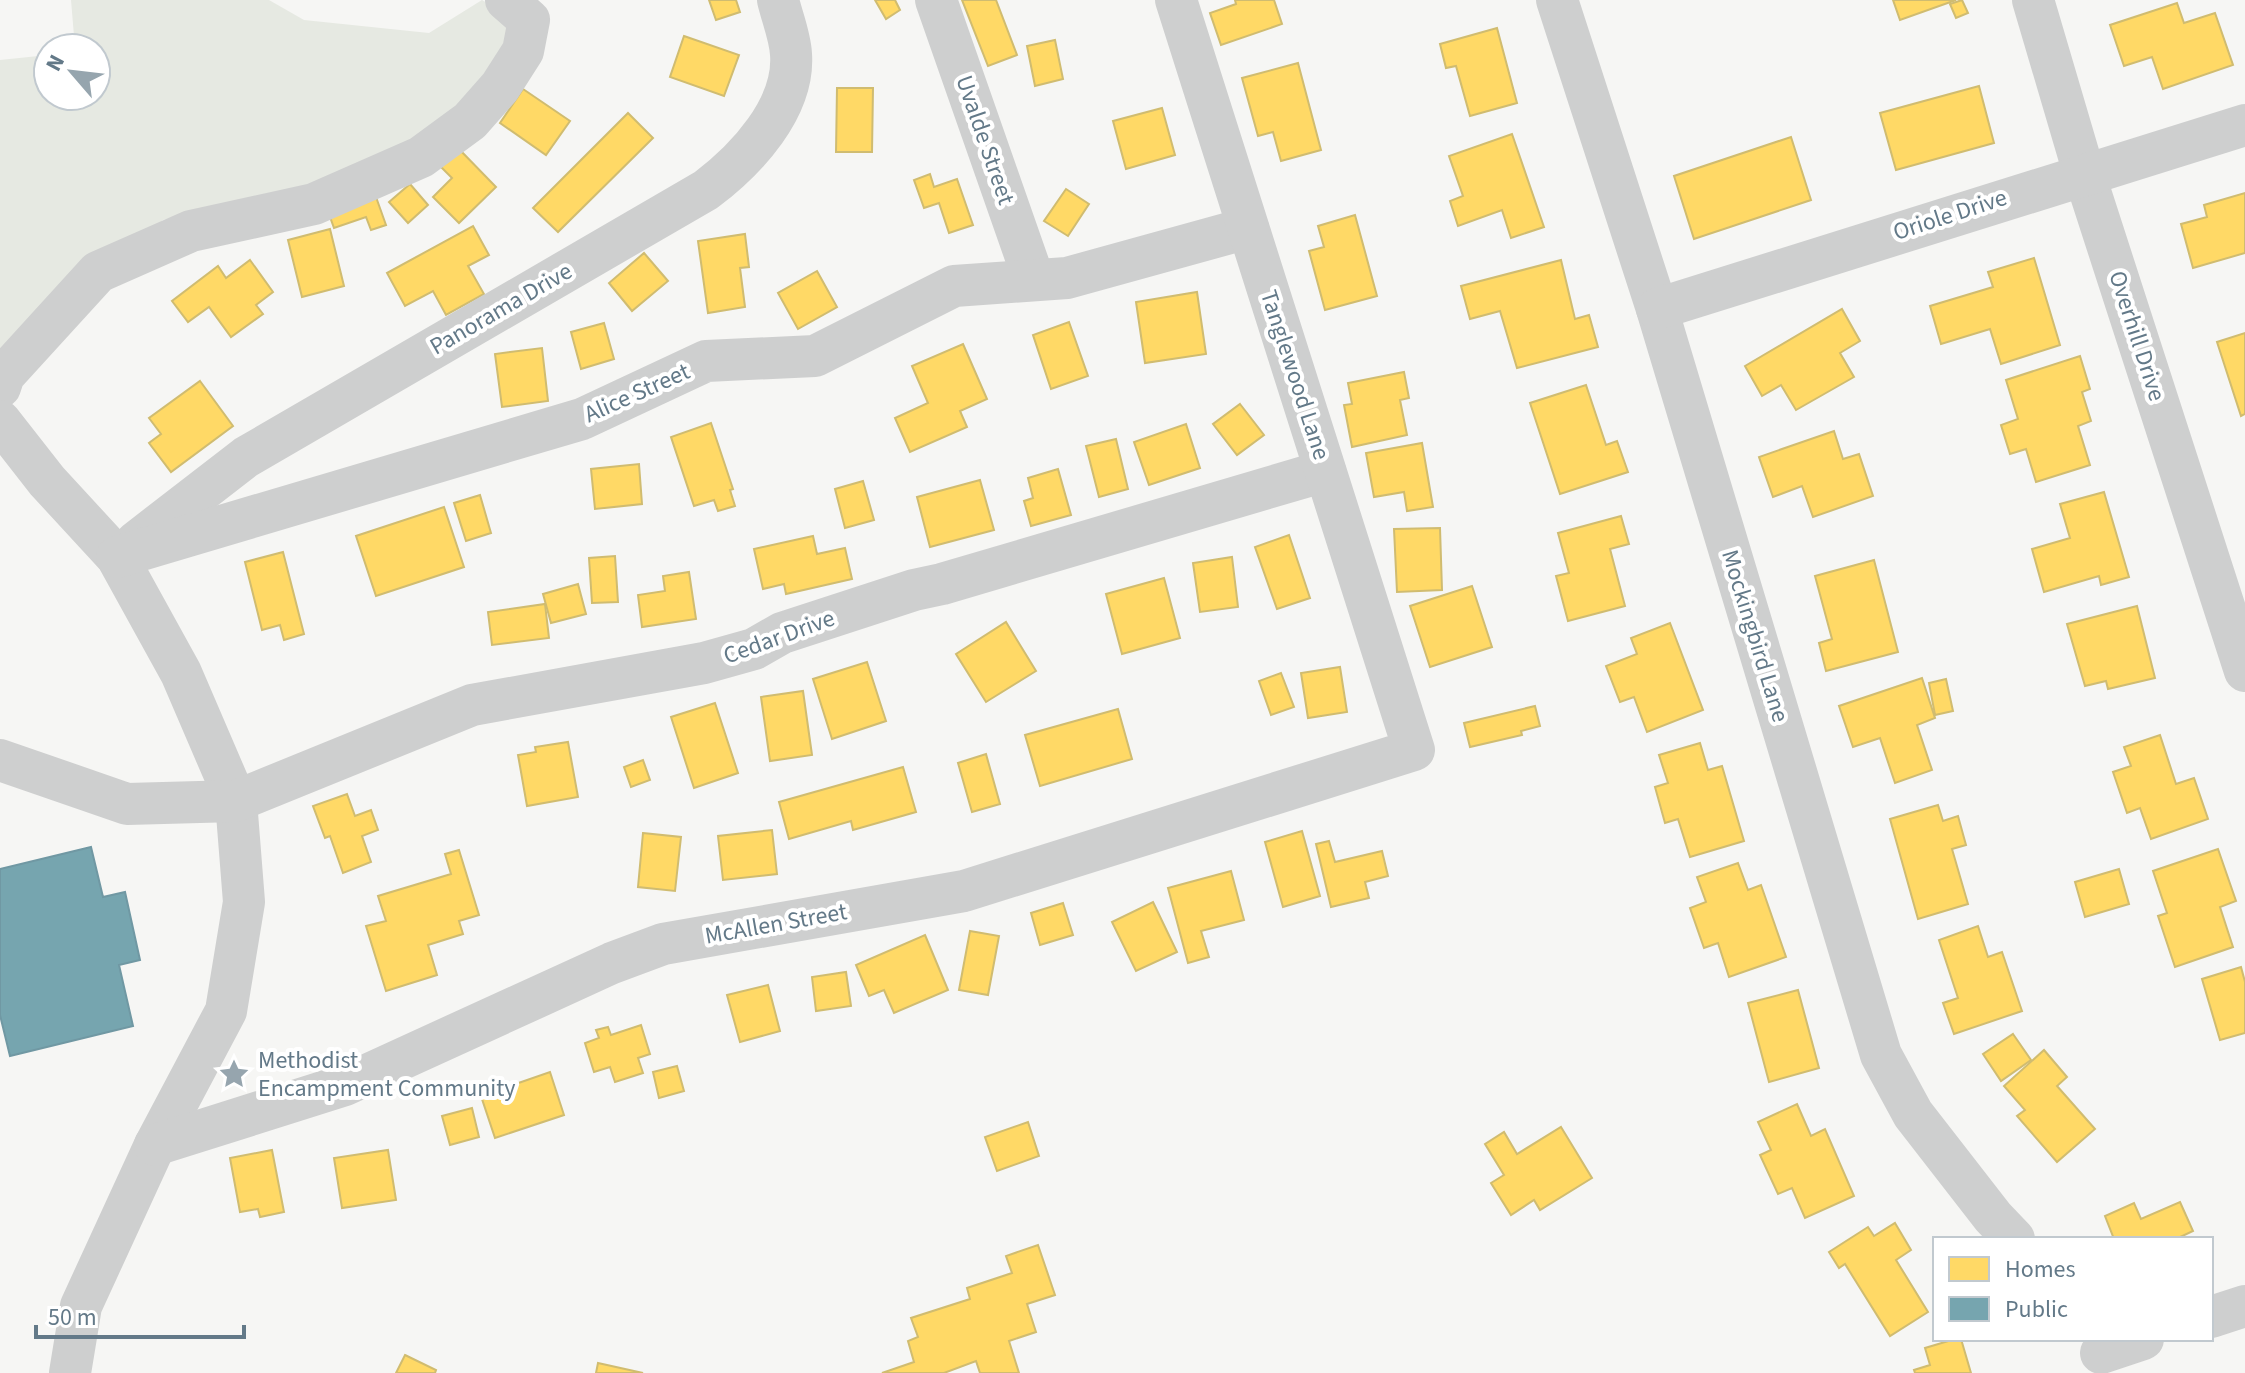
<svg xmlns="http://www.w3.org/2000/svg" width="2245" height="1373" viewBox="0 0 2245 1373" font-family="'Source Sans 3',sans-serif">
  <rect width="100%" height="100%" fill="#f6f6f4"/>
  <!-- green -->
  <polygon fill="#e6e9e2" points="71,0 269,0 304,20 429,33 482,0 518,22 510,59 386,166 163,220 0,357 0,60 48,55 48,96 96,96 96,48 75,48"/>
  <!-- homes -->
  <g fill="#ffd966" stroke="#d0bc70" stroke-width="2">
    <polygon points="709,0 736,0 740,12 716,20"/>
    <polygon points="875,0 895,0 900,10 886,19"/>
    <polygon points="962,0 996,0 1017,55 988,66"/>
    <polygon points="1235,0 1274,0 1282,24 1221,45 1210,13 1236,4"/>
    <polygon points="1893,0 1956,0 1900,20"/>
    <polygon points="1962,0 1968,13 1956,18 1950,4"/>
    <polygon points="2177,3 2184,23 2215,13 2233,65 2163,89 2152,57 2124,66 2110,25"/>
    <polygon points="1497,28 1517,103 1470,116 1456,66 1446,68 1440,44"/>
    <polygon points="684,36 739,55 724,96 670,77"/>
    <polygon points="1055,40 1063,79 1035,86 1027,46"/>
    <polygon points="1298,63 1321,150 1281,161 1273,132 1258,136 1242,78"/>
    <polygon points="1979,86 1994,143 1896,170 1880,113"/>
    <polygon points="837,88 873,88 872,152 836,152"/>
    <polygon points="523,89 570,121 546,155 500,123"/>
    <polygon points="1162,108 1175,155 1126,169 1113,121"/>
    <polygon points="628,113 653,138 558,232 533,208"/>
    <polygon points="1512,134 1544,227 1511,238 1502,210 1458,226 1450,201 1463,196 1449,156"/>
    <polygon points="1791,137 1811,200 1694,239 1674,176"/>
    <polygon points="458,148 496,187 459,223 433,197 452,178 440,166"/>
    <polygon points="930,174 934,187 957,179 973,225 949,233 939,203 924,208 914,180"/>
    <polygon points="410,184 428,205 408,223 389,202"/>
    <polygon points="1066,189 1089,204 1068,236 1044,221"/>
    <polygon points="2245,193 2245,253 2193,268 2181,224 2207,217 2204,205"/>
    <polygon points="376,197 386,225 371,230 366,217 334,228 329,214"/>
    <polygon points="1355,215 1377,296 1325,310 1309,251 1324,247 1318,226"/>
    <polygon points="473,226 489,255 468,266 484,294 446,315 433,291 405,306 387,273"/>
    <polygon points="330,229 344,286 302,297 288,240"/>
    <polygon points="745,234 749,267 740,268 745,307 708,313 698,241"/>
    <polygon points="644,253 668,281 632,311 609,283"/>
    <polygon points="2034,258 2060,345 2001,364 1990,329 1941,344 1930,306 1993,287 1988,272"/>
    <polygon points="250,260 273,292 256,305 263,314 231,337 209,307 188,322 172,301 218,266 226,278"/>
    <polygon points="1561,260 1575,319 1589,315 1598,347 1517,368 1500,311 1470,319 1461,286"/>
    <polygon points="817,271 837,307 798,329 778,293"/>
    <polygon points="1197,292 1206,354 1145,363 1136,302"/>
    <polygon points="1842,309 1860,341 1840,353 1854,377 1796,410 1781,385 1762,396 1745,366"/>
    <polygon points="1069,322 1088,376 1051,389 1033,335"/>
    <polygon points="604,323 614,359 581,369 571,332"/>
    <polygon points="2245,333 2245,414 2241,416 2217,342"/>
    <polygon points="963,344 987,399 960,411 967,427 910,452 895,418 928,403 912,366"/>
    <polygon points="542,348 548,401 502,407 495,354"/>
    <polygon points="2080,356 2090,389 2082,392 2091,421 2078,426 2090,465 2036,482 2026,449 2010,454 2001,425 2018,419 2006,380"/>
    <polygon points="1404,372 1409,398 1400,400 1407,435 1352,447 1344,405 1352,404 1348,383"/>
    <polygon points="200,381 233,426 171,472 149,443 161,434 149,418"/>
    <polygon points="1586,385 1606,445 1617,441 1628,472 1560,494 1530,403"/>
    <polygon points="1240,404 1264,435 1237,455 1213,424"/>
    <polygon points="711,423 733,489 730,490 735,506 718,511 714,500 694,506 671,437"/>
    <polygon points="1186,424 1200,468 1149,485 1134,442"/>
    <polygon points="1834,431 1843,459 1859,454 1873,496 1813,517 1802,486 1773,497 1759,457"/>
    <polygon points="1116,439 1128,489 1099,497 1086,446"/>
    <polygon points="1422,443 1433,507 1407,511 1404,492 1374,497 1366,453"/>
    <polygon points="639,464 642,504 595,509 591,469"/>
    <polygon points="1058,469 1071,515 1031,526 1024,501 1033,498 1028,478"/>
    <polygon points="980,480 994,530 930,547 917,497"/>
    <polygon points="863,481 874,520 845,528 835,489"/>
    <polygon points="2104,492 2129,577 2101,585 2099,576 2044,592 2032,549 2070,538 2060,504"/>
    <polygon points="480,495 491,533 466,541 454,503"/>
    <polygon points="444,507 464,567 376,596 356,536"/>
    <polygon points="1621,516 1629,544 1610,549 1625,606 1568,621 1556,576 1569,573 1558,533"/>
    <polygon points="1440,528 1442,590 1397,592 1394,529"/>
    <polygon points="1289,535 1310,598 1277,609 1255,547"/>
    <polygon points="813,536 817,554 845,548 852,579 786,594 784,584 763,589 754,549"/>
    <polygon points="283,552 304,634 284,640 280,625 262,630 245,562"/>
    <polygon points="615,556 618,602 592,603 589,558"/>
    <polygon points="1232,557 1238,607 1200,612 1193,563"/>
    <polygon points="1874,560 1898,652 1826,671 1819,643 1832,639 1815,576"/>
    <polygon points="689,572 696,619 642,627 638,595 665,591 663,576"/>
    <polygon points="1164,578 1180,638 1122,654 1106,594"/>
    <polygon points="578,584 586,614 551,623 543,594"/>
    <polygon points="1472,586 1492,647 1430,667 1410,606"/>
    <polygon points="545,604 549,638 492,645 488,612"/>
    <polygon points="2137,606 2155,678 2108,689 2106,681 2085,686 2067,624"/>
    <polygon points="1006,622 1036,671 986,702 956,654"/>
    <polygon points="1670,623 1703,710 1647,732 1634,697 1620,702 1606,666 1637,654 1631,638"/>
    <polygon points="867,662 886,721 832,739 813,679"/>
    <polygon points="1340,667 1347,712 1308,718 1301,673"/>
    <polygon points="1281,673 1294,707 1271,715 1259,681"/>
    <polygon points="1922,678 1935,718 1917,725 1932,770 1895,783 1880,738 1853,747 1839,706"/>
    <polygon points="1946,679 1953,711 1935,715 1929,683"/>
    <polygon points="803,691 812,755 770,761 761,697"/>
    <polygon points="715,703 738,773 694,788 671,717"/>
    <polygon points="1535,706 1540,726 1521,731 1522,735 1470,747 1464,723"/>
    <polygon points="1118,709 1132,759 1040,786 1025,735"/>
    <polygon points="2160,735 2176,784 2194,778 2208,819 2151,839 2140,808 2127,813 2113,772 2131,766 2124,747"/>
    <polygon points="568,742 578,797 527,806 518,755 536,752 535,747"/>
    <polygon points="1700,743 1708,770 1722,766 1744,841 1690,857 1678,819 1665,823 1655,787 1668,783 1659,755"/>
    <polygon points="986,754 1000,804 972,812 958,763"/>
    <polygon points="643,760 650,780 631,787 624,767"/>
    <polygon points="903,767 916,812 853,830 851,821 789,839 779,802"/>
    <polygon points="347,794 355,816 371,810 378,830 362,836 371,862 343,873 330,836 325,838 313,806"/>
    <polygon points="1938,805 1943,821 1958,816 1966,845 1952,849 1968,904 1918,919 1890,819"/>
    <polygon points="772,830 777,874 723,880 718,836"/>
    <polygon points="1302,831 1320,896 1283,907 1265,842"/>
    <polygon points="643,833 681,837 675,891 638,887"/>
    <polygon points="1329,841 1335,862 1382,851 1388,876 1365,882 1369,898 1331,907 1316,844"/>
    <polygon points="2218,849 2236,901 2220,907 2233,947 2175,967 2158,916 2167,913 2153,871"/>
    <polygon points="459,850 479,915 459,921 463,934 428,945 437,975 386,991 366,926 386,921 378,896 451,874 445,854"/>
    <polygon points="1738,863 1748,890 1761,885 1786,957 1729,977 1718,943 1704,948 1690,908 1706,902 1697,877"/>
    <polygon points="2119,869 2129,904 2085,917 2075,882"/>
    <polygon points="1231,871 1244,920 1201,931 1209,957 1188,963 1168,888"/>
    <polygon points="1153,902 1177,952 1136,971 1112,922"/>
    <polygon points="1063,903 1073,935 1040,945 1031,913"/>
    <polygon points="1978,926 1988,957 2002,952 2022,1011 1954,1034 1943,1003 1958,998 1939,940"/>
    <polygon points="970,931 999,936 988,995 959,990"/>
    <polygon points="925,935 948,990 894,1013 884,990 869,996 856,965"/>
    <polygon points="2241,967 2245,982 2245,1033 2220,1040 2202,979"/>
    <polygon points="846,972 851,1006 816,1011 812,977"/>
    <polygon points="768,985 780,1031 740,1042 727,995"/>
    <polygon points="1798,990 1819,1068 1769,1082 1748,1003"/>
    <polygon points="641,1025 650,1054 638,1058 643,1073 615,1082 610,1067 594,1072 585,1043 599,1038 596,1030 608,1027 611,1035"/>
    <polygon points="2013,1034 2031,1060 2001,1081 1983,1054"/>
    <polygon points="2044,1050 2067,1077 2057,1086 2095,1129 2057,1162 2017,1116 2025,1110 2004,1086"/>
    <polygon points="677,1066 684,1091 659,1098 653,1072"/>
    <polygon points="550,1072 564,1115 495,1138 481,1096"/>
    <polygon points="1797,1104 1811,1136 1825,1129 1854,1196 1805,1218 1792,1188 1778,1194 1760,1155 1771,1150 1758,1122"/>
    <polygon points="472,1108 479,1137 450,1145 442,1116"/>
    <polygon points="1028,1122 1039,1156 997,1171 985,1137"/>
    <polygon points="1561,1127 1592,1178 1540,1210 1534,1200 1511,1215 1491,1183 1504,1175 1485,1144 1504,1132 1517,1154"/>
    <polygon points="272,1150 284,1212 260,1217 258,1209 240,1212 230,1158"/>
    <polygon points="388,1150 396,1200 342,1208 334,1158"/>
    <polygon points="2180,1202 2193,1231 2176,1239 2114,1239 2105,1216 2134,1203 2141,1219"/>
    <polygon points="1895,1223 1911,1250 1896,1260 1928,1312 1890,1336 1845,1264 1839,1268 1829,1252 1868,1227 1874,1236"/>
    <polygon points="1038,1245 1055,1295 1027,1304 1036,1332 1009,1341 1019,1373 980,1373 976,1361 944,1373 882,1373 914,1362 908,1341 918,1337 911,1318 970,1299 967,1288 1012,1273 1006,1256"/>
    <polygon points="1955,1339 1961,1339 1971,1373 1915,1373 1914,1370 1930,1365 1925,1348"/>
    <polygon points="405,1355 436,1370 435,1373 396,1373"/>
    <polygon points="598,1363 643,1373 596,1373"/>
  </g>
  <!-- public -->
  <polygon fill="#76a5af" stroke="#7098a3" stroke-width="2" points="91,847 103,897 125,892 140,960 119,965 133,1026 10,1056 0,1015 0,869"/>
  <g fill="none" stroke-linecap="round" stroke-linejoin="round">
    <!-- minor -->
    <g stroke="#cecfcf" stroke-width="42">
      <polyline points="936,0 1034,280"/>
      <polyline points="1557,0 1657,309 1881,1055 1913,1114 1993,1217 2014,1239"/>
      <polyline points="2033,0 2084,173 2245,671"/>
      <polyline points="1657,309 2245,125"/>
      <polyline points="0,387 4,375 98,272 191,231 314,204 421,157 470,121 500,87 523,51 529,20 506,0"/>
      <polyline points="0,421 47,481 117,557 181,673 236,801 244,902 226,1011 155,1145 81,1306 70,1373"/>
      <path d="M136,542L246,457L706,190C746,160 795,108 791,54C790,36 782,17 778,0"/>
      <polyline points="117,557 582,419 706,361 815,356 954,286 1067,278 1248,228"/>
      <polyline points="0,760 127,804 236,801 472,705 704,663 754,649 782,633 914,590 942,584 1325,471"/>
      <polyline points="155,1145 345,1085 612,963 663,944 964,891 1414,750 1176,0"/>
      <polyline points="2211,1317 2245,1306"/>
      <polyline points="2101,1353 2143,1339"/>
    </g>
  </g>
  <!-- icons -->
  <defs>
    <g id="sight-bare" transform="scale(2.4)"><path d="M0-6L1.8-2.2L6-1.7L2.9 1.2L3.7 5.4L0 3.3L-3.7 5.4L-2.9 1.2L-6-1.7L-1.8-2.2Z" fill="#96a5ae" stroke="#fff" stroke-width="2.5" paint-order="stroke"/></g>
  </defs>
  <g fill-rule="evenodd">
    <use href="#sight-bare" x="234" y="1074"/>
  </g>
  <g text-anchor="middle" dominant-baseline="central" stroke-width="8" stroke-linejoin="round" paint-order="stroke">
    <!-- street labels -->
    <g font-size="24" fill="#637988" stroke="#fff">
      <text transform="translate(985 140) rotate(71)">Uvalde Street</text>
      <text transform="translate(1950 215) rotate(-18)">Oriole Drive</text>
      <text transform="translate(501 309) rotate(-30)">Panorama Drive</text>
      <text transform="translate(2137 336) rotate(72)">Overhill Drive</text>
      <text transform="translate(1295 375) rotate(72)">Tanglewood Lane</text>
      <text transform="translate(637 393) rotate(-24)">Alice Street</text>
      <text transform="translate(1755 636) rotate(73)">Mockingbird Lane</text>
      <text transform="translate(779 637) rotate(-20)">Cedar Drive</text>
      <text transform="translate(776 924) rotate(-10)">McAllen Street</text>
    </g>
    <!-- poi labels -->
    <g font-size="24" fill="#637988" stroke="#fff" text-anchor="start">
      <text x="258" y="1060">Methodist<tspan x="258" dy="28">Encampment Community</tspan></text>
    </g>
  </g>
  <!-- legend -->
  <rect x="1933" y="1237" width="280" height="104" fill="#ffffff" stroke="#c1c9cf" stroke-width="2"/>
  <rect x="1949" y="1257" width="40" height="24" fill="#ffd966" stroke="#c1c9cf" stroke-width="2"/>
  <text x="2005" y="1277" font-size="24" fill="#637988">Homes</text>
  <rect x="1949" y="1297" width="40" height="24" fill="#76a5af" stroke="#c1c9cf" stroke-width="2"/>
  <text x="2005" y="1317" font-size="24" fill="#637988">Public</text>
  <!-- north arrow -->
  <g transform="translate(72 72) rotate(298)"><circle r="38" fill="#ffffff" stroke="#c1c9cf" stroke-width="2"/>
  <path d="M0-6L14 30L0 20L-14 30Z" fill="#96a5ae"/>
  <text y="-12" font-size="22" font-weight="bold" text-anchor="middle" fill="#637988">N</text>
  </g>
  <!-- scale -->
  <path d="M36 1325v12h208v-12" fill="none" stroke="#637988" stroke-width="4"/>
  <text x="48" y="1325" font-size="24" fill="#637988" stroke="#ffffff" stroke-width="6" paint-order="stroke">50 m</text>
</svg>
